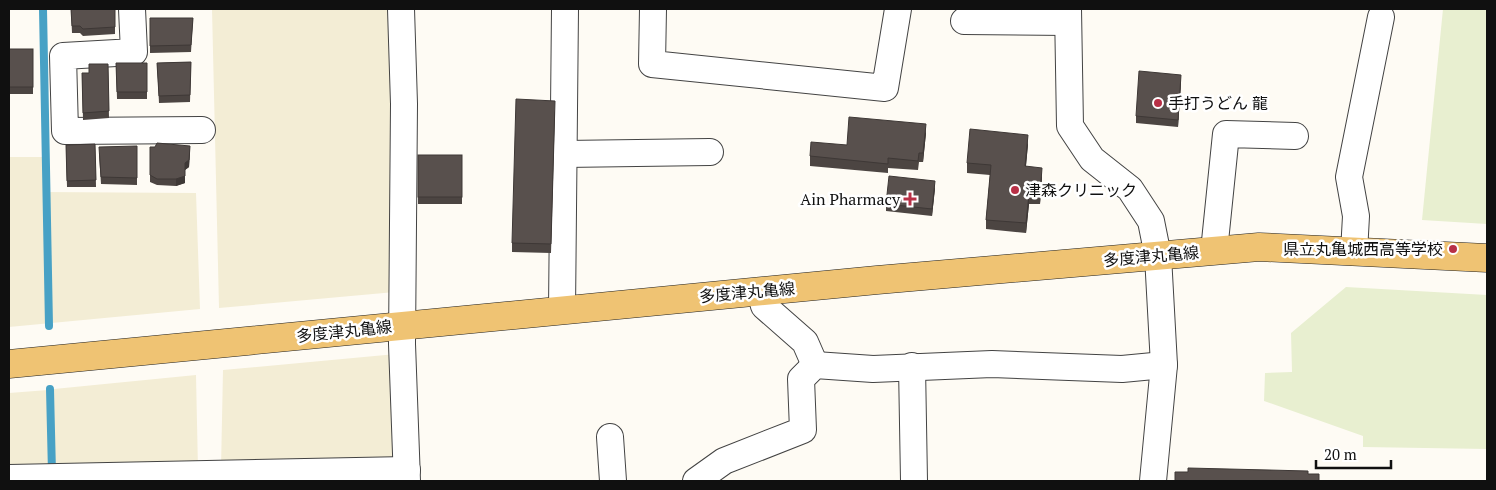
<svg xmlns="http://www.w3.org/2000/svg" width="1496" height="490" viewBox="0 0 1496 490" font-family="'PT Serif','Noto Sans JP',serif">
  <rect width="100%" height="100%" fill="#fefbf4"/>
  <!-- farmland -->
  <g fill="#f3edd5">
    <polygon points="212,9 393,9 395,292 219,308"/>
    <polygon points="9,157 43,157 43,192 196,193 200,309 9,327"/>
    <polygon points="396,354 401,465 221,468 223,370"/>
    <polygon points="196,375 198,470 55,474 54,389"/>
    <polygon points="48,390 49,472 9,473 9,393"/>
  </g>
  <!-- pitch -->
  <g fill="#e8efd0">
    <polygon points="1443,9 1487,9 1487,224 1422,220"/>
    <polygon points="1346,287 1487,295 1487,449 1363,447 1363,436 1264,401 1265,373 1292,372 1291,333"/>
  </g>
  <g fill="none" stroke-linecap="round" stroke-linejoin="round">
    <!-- stream -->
    <g stroke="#47a1c5" stroke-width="8">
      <polyline points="43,9 49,326"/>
      <polyline points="50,389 52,473"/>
    </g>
    <!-- minor casing -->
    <g stroke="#434343" stroke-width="28">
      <g id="minor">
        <polyline points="132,9 134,52 63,56 65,131 202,130"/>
        <polyline points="401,9 404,104 402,344 407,481"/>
        <polyline points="653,9 652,64 885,88 898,9"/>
        <polyline points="1068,9 1070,126 1092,159 1130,189 1151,221 1158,256 1164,365 1153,481"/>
        <polyline points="964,21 1068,22"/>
        <polyline points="564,154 710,152"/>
        <polyline points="1214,251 1226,134 1295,136"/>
        <polyline points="1354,252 1356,216 1349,177 1381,17"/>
        <polyline points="760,291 764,306 805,342 815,365"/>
        <polyline points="562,310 565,9"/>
        <polyline points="912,366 914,481"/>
        <polyline points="610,437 613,481"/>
        <polyline points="9,478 407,470"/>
        <polyline points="696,481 724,461 803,430 801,379 815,365 873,369 992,364 1122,369 1164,365"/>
      </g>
    </g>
    <!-- major casing -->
    <g stroke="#212121" stroke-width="29">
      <polyline id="major" points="9,364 877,280 1259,247 1487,258"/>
    </g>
    <!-- minor -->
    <use href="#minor" stroke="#fff" stroke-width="26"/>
    <!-- major -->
    <use href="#major" stroke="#efc373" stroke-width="28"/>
  </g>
  <!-- wall -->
  <g fill="#4c4542">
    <polygon points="71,9 115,9 115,34 83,36 80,33 72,33"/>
    <rect x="159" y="9" width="30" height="1"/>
    <polygon points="150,18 193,18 191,52 150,53"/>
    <rect x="9" y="49" width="24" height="45"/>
    <polygon points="191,62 190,102 159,103 157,63"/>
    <polygon points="116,63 147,63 147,99 117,99"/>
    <polygon points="108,64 109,118 83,120 82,73 89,73"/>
    <polygon points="1181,82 1178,127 1136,123 1136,116"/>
    <polygon points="555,110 551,253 512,252 512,243"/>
    <polygon points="926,133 923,162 919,162 918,170 888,168 888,173 810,166 810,156 847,145"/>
    <polygon points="95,144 96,187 67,187 66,145"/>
    <polygon points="1028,144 1026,166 1042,177 1040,204 1029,204 1026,233 986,229 986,220 990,175 967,173 967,163"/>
    <polygon points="137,146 137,185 101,184 99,153"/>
    <polygon points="150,147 190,153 189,167 185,170 185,183 176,186 157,185 150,182"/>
    <rect x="418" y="155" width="44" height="49"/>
    <polygon points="935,188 932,216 886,211 886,204"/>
  </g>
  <!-- shaded-wall -->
  <g fill="#3e3836">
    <polygon points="1181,75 1181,82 1178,127 1178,120"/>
    <polygon points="926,124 926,133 923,162 923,153"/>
    <polygon points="1028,135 1028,144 1025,175 1025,166"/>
    <polygon points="190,146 189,167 185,170 185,163"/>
    <polygon points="1042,168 1042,177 1040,204 1040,195"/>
    <polygon points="185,176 185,183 176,186 176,179"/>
    <polygon points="935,181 935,188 932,216 932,209"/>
    <polygon points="1029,194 1029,204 1026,233 1026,223"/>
  </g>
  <!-- building -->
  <g fill="#58504d" stroke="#3e3836">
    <polygon points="71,9 115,9 115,27 83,29 80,26 72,26"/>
    <polygon points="150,18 193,18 191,45 150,46"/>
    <rect x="9" y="49" width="24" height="38"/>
    <polygon points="191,62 190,95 159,96 157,63"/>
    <polygon points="116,63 147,63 147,92 117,92"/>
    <polygon points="89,64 108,64 109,111 83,113 82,73 89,73"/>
    <polygon points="1139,71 1181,75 1178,120 1136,116"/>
    <polygon points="516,99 555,101 551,244 512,243"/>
    <polygon points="849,117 926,124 923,153 919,153 918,161 888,158 888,164 810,156 811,142 847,145"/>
    <polygon points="970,129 1028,135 1025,166 1042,168 1040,195 1029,194 1026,223 986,220 991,165 967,163"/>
    <polygon points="157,143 190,146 189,160 185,163 185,176 176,179 157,179 150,175 150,147 155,147"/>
    <polygon points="95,144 96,180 67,181 66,145"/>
    <polygon points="137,146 137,178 101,177 99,147"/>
    <rect x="418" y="155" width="44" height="42"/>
    <polygon points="889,176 935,181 932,209 886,204"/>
    <polygon points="1188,468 1308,471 1308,474 1319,474 1319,481 1175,481 1175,472 1188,472"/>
  </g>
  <!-- markers -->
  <g fill="#b83046" stroke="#fff" stroke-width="2">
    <circle cx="1158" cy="103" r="5"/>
    <circle cx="1015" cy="190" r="5"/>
    <path d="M907.5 191.5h5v5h5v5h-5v5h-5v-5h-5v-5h5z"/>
    <circle cx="1453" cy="249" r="5"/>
  </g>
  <g text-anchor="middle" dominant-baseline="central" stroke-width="5" stroke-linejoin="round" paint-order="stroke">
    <!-- poi labels -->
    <g font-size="16" fill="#101010" stroke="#fff" text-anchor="start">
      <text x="1168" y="103">手打うどん 龍</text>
      <text x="1025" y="190">津森クリニック</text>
      <text x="900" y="199" text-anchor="end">Ain Pharmacy</text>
      <text x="1443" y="249" text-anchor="end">県立丸亀城西高等学校</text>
    </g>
    <!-- street labels -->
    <g font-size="16" fill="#101010" stroke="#fff">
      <text transform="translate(1151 256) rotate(-5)">多度津丸亀線</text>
      <text transform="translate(747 292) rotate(-5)">多度津丸亀線</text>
      <text transform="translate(344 331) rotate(-6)">多度津丸亀線</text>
    </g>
  </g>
  <!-- border -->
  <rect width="1496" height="490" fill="none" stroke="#101010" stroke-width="20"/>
  <!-- scale -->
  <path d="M1316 460v8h75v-8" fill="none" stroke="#101010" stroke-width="2.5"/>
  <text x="1324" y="460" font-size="15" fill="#101010" stroke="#ffffff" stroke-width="4" paint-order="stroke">20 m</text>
</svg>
